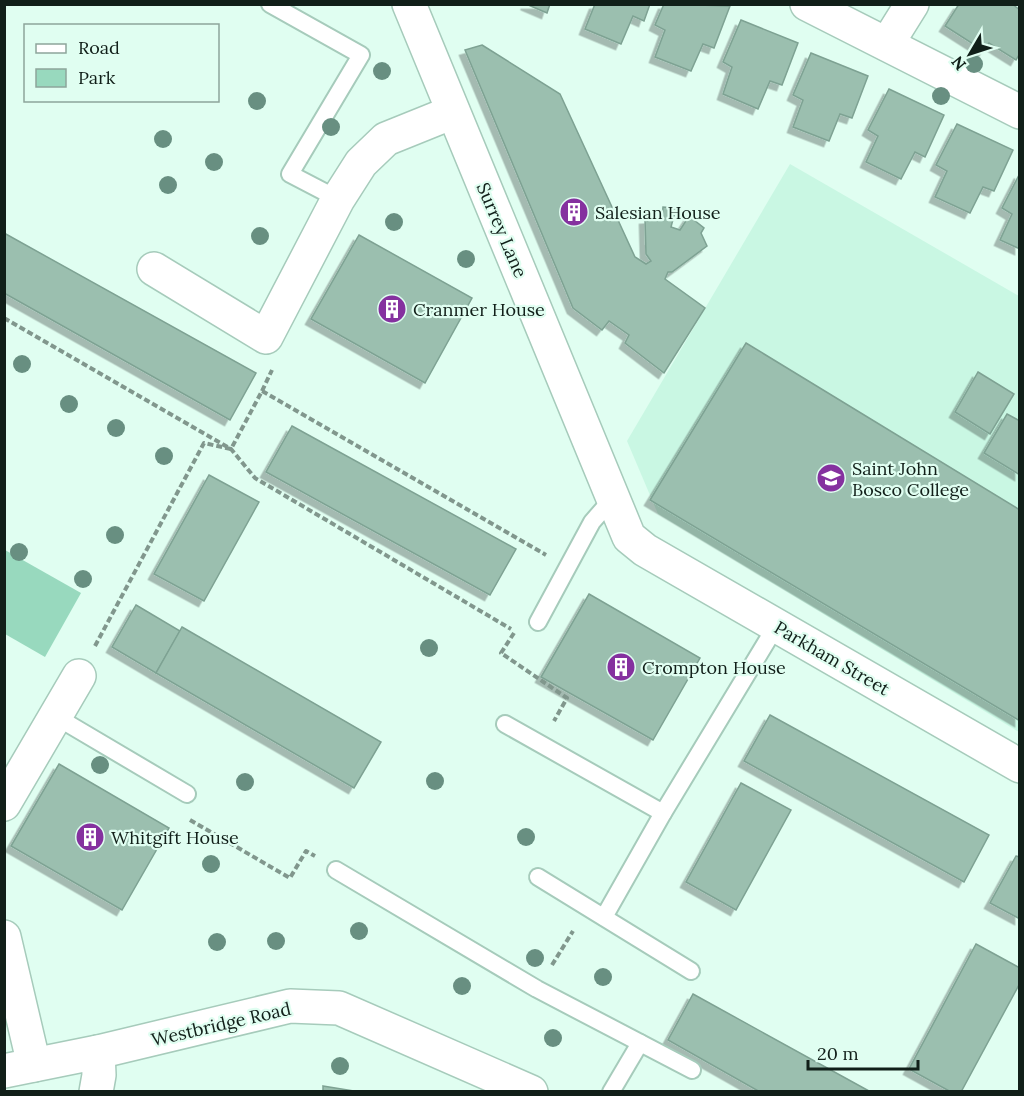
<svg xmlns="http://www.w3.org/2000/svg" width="1024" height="1096" viewBox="0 0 1024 1096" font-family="Lora,serif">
  <defs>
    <filter id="shadow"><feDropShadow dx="-5.5" dy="5.5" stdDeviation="0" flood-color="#0004"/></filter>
  </defs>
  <rect width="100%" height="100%" fill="#e0fef1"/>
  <!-- built -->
  <polygon fill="#c9f7e3" points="790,164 1019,296 1019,732 658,514 627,441"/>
  <!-- green -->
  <polygon fill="#98d9be" points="5,550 81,593 45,657 5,634"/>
  <!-- building -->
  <g fill="#9bbfaf" stroke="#7ea293" stroke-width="1.5" filter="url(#shadow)">
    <polygon points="526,4 550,4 547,13"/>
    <polygon points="595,4 650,4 644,21 633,16 621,44 585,29"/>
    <polygon points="664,4 730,6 714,48 703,44 691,71 655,57 665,30 655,25"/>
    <polygon points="959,4 1012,4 1020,10 1020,53 1016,60 989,43 984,51 945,26"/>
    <polygon points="741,20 798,43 782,85 770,81 758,109 723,94 732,67 723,62"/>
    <polygon points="482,45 560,94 635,257 646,264 651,261 646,254 645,219 662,218 663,207 676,208 671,227 680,230 689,216 704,228 701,233 707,246 672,272 668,272 665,279 705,308 664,373 625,343 629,335 609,321 602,330 573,308 465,50"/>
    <polygon points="811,53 868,76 852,118 840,114 829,141 793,127 803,100 793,95"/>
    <polygon points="889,89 944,115 925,157 915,152 901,179 866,162 878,136 868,130"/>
    <polygon points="957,124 1013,150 994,191 983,187 970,213 935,197 947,171 936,165"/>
    <polygon points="1020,173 1020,249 1000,240 1012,214 1002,208"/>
    <polygon points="4,233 256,373 230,420 4,293"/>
    <polygon points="359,235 472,298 425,383 311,319"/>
    <polygon points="746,343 1020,510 1020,721 650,500"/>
    <polygon points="978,372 1014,394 990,434 955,412"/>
    <polygon points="1007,414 1020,421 1020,475 984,453"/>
    <polygon points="292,426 516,549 490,595 266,472"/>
    <polygon points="209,475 259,502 204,601 154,574"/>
    <polygon points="589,594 700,658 653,740 541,677"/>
    <polygon points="136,605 180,631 156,673 112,647"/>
    <polygon points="182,627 381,742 354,788 156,673"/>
    <polygon points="770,715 989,835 964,882 744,761"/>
    <polygon points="59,764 169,828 122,910 11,846"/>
    <polygon points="741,783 791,810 736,910 686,882"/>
    <polygon points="1016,856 1020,857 1020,919 990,903"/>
    <polygon points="976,944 1020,968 1020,983 961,1092 951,1092 909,1069"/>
    <polygon points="693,994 869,1091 869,1092 760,1092 668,1040"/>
    <polygon points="323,1086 360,1092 323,1092"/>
  </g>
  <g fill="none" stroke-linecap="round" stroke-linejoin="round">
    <!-- lane casing -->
    <g stroke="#a6cbbb" stroke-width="20">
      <g id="lane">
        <polyline points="270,4 361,55 290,174 338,199"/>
        <polyline points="538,622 592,522 613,498"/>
        <polyline points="55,716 187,794"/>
        <polyline points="505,724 663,813"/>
        <polyline points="336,870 537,989 692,1070"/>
        <polyline points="538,877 691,971"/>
        <polyline points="604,917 663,813 776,626"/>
        <polyline points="611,1092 640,1043"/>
      </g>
    </g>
    <!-- street casing -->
    <g stroke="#a6cbbb" stroke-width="36">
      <g id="street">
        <polyline points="409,4 629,537 645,550 1020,766"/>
        <polyline points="807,4 1020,112"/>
        <polyline points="887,44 912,4"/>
        <polyline points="154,269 266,337 338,199 361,163 386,139 453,112"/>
        <polyline points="4,804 79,676"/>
        <polyline points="4,937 34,1065"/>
        <polyline points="96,1092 99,1075 98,1052"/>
      </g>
    </g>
    <!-- secondary casing -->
    <g stroke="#a6cbbb" stroke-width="36">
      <polyline id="secondary" points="4,1071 98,1052 290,1006 339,1008 531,1092"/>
    </g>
    <!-- path -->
    <g stroke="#81978d" stroke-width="4" stroke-dasharray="6 3" stroke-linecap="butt">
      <polyline points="4,318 231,449 255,478 511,629"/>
      <polyline points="262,391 272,370"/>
      <polyline points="514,633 501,653 567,698 554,721"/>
      <polyline points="95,646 204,443 231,449 262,391 546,555"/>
      <polyline points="190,820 290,878 306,851 315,856"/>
      <polyline points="552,965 573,931"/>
    </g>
    <!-- lane -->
    <use href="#lane" stroke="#fff" stroke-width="16"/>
    <!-- street -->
    <use href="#street" stroke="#fff" stroke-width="33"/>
    <!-- secondary -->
    <use href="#secondary" stroke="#fff" stroke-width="33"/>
  </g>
  <!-- trees -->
  <g fill="#688f81">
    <circle cx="974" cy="64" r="9"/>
    <circle cx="382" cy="71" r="9"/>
    <circle cx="941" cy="96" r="9"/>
    <circle cx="257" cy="101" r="9"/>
    <circle cx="331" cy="127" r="9"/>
    <circle cx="163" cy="139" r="9"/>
    <circle cx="214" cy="162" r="9"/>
    <circle cx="168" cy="185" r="9"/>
    <circle cx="394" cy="222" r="9"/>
    <circle cx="260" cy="236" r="9"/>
    <circle cx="466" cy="259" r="9"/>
    <circle cx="22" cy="364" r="9"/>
    <circle cx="69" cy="404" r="9"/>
    <circle cx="116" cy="428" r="9"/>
    <circle cx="164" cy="456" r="9"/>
    <circle cx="115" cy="535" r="9"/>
    <circle cx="19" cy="552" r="9"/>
    <circle cx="83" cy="579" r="9"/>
    <circle cx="429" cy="648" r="9"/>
    <circle cx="100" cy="765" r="9"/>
    <circle cx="435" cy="781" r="9"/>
    <circle cx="245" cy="782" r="9"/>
    <circle cx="526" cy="837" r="9"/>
    <circle cx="211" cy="864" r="9"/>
    <circle cx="359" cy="931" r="9"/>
    <circle cx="276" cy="941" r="9"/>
    <circle cx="217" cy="942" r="9"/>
    <circle cx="535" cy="958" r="9"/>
    <circle cx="603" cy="977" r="9"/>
    <circle cx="462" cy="986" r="9"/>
    <circle cx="553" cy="1038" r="9"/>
    <circle cx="340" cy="1066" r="9"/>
  </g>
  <!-- icons -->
  <defs>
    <g id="building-disc" transform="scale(1.5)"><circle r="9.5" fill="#85319f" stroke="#e0fef1"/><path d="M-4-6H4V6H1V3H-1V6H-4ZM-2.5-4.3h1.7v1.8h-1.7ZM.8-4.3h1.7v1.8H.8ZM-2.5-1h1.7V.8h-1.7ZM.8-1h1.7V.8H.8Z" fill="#fff"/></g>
    <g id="school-disc" transform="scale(1.5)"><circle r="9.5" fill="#85319f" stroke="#e0fef1"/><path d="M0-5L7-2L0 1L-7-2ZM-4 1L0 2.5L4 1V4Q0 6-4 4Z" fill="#fff"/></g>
  </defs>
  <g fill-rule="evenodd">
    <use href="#building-disc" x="574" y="212"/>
    <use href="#building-disc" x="392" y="309"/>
    <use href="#school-disc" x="831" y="478"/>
    <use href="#building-disc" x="621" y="667"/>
    <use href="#building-disc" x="90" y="837"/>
  </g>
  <g text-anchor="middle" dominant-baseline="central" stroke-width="4.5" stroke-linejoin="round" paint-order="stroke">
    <!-- poi labels -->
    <g font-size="18" fill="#111f19" stroke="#e0fef1" text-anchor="start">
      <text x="595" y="212">Salesian House</text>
      <text x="413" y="309">Cranmer House</text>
      <text x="852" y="468">Saint John<tspan x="852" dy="21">Bosco College</tspan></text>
      <text x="642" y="667">Crompton House</text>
      <text x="111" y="837">Whitgift House</text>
    </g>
    <!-- street labels -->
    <g font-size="18" fill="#111f19" stroke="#e0fef1">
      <text transform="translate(502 230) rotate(67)">Surrey Lane</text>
      <text transform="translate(832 658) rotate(30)">Parkham Street</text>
      <text transform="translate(221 1024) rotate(-13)">Westbridge Road</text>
    </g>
  </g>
  <!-- border -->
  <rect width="1024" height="1096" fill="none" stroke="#111f19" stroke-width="12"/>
  <!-- legend -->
  <rect x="24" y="24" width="195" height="78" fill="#e0fef1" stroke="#8da59b" stroke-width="1.5"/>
  <rect x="36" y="44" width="30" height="9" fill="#ffffff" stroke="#8da59b" stroke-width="1.5"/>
  <text x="78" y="54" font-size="18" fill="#111f19">Road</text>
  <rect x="36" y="69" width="30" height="18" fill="#98d9be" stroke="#8da59b" stroke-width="1.5"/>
  <text x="78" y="84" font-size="18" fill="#111f19">Park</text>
  <!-- north arrow -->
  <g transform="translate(970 54) rotate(231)" stroke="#e0fef1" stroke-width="4.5" paint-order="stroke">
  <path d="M0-4.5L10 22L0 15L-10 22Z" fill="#111f19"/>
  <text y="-9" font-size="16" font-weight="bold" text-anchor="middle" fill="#111f19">N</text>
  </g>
  <!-- scale -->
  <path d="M808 1060v9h110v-9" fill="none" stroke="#111f19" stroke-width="3"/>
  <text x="817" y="1060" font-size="18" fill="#111f19" stroke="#e0fef1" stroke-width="4.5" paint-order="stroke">20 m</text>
</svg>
